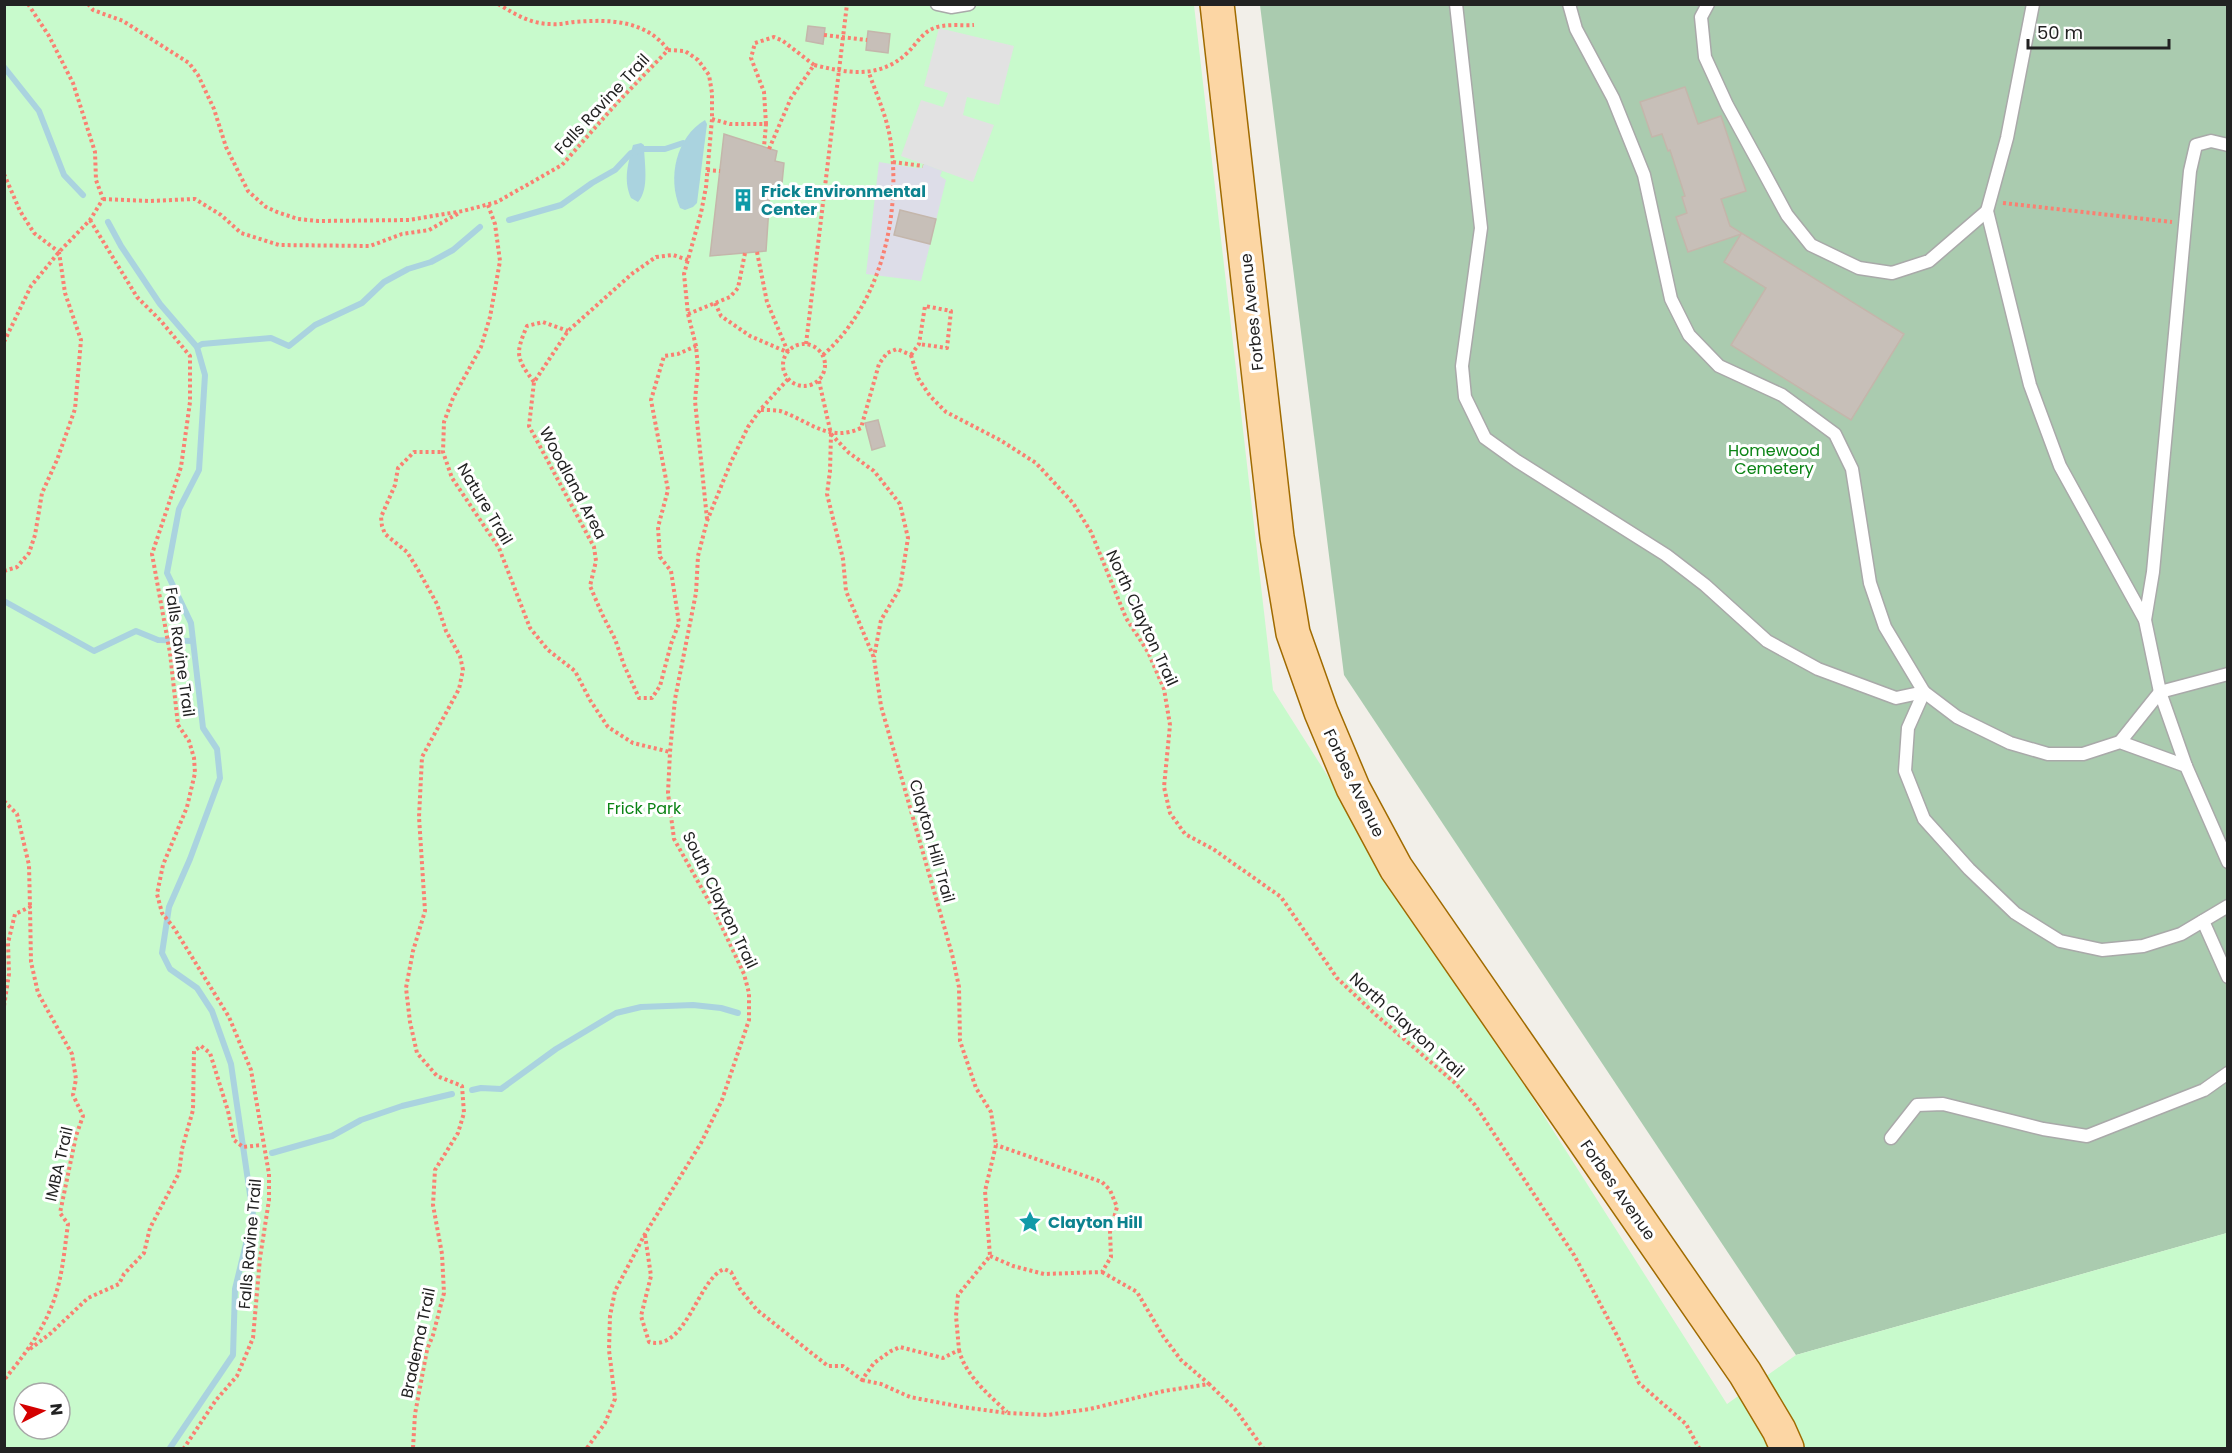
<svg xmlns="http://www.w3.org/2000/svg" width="2232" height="1453" viewBox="0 0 2232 1453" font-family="Poppins,sans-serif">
  <rect width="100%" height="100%" fill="#f2efe9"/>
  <!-- cemetery -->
  <polygon fill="#aacbaf" points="1260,5 2227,5 2227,1233 1796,1355 1344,675"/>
  <!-- park -->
  <path fill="#c8facc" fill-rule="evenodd" d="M5,5H1194L1273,690L1727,1404L1796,1355L2227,1233V1448H5ZM24,1393H60V1429H24Z"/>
  <!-- parking -->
  <polygon fill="#e2e2e2" points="939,28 1014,46 999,105 967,97 963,115 994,125 973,182 901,156 921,100 943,107 948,93 924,86"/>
  <!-- plaza -->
  <polygon fill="#dddde8" points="879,162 916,168 922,168 924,164 942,171 940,176 946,180 921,281 866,274"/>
  <!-- water -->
  <g fill="#aad3df">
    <path d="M705,120L707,124L697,203L693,207L685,210L680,208C667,178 676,137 705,120Z"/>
    <path d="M641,143L644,145C644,162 650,189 638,202L631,198C623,180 628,163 633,145Z"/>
  </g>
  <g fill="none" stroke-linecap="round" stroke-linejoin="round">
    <!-- stream -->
    <g stroke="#aad3df" stroke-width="6">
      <polyline points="4,67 39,111 64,175 83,195"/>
      <polyline points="509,220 561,205 592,183 615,170 631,153 644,149 665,149 683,143"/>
      <polyline points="108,222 121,246 160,304 197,347 205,375 199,470 179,509 167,573 191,623 203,728 217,749 220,778 190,859 169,907 162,953 170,969 197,988 212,1011 231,1064 253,1215 235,1289 233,1355 170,1448"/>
      <polyline points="197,347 202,344 271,338 289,346 315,325 362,303 384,282 408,269 431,262 453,250 480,227"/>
      <polyline points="4,601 94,651 136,631 158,640 192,641"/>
      <polyline points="472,1090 481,1088 501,1089 556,1049 616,1013 641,1007 693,1005 721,1008 738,1013"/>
      <polyline points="272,1153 332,1136 361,1120 402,1106 452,1094"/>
    </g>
  </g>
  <!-- building -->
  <g fill="#c7bfb8" stroke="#c4b6ab" stroke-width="1.5">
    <polygon points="808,26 825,28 823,44 806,41"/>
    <polygon points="868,31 890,34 888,53 866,50"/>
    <polygon points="1685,87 1698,124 1721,116 1746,191 1721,199 1730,226 1904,334 1851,420 1731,345 1766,288 1724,262 1741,234 1688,252 1676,217 1687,213 1682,197 1685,196 1670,150 1668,151 1662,134 1652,137 1640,102"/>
    <polygon points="724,134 777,151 775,161 784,163 781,193 770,192 766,251 710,256"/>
    <polygon points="900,210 936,219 930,244 894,235"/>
    <polygon points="878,420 885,446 872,450 865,423"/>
  </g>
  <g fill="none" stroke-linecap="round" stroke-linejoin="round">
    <!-- lane casing -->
    <g stroke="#a9a9a9" stroke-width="15">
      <g id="lane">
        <polyline points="937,4 951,7 969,4"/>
        <polyline points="1456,4 1481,228 1462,366 1465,397 1485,438 1517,461 1666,555 1705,585 1767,641 1818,669 1896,698 1924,692"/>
        <polyline points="1569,4 1576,29 1613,98 1644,175 1671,299 1689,335 1719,366 1782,395 1835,434 1852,469 1870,583 1885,627 1924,692 1957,717 2010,743 2048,754 2083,754 2120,742 2186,766 2228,862"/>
        <polyline points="1708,4 1701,17 1705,57 1727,105 1761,167 1787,215 1811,245 1859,268 1892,273 1929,261 1987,211"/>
        <polyline points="2033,4 2007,138 1987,211 2030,385 2060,466 2145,620 2160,692 2228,674"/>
        <polyline points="2145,620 2153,572 2190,171 2196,145 2211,141 2228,145"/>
        <polyline points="1924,692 1908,728 1905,771 1924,819 1969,869 2015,913 2060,941 2102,950 2143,946 2181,934 2228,906"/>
        <polyline points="2120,742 2160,692 2186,766"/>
        <polyline points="2203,921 2228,977"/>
        <polyline points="1891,1138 1917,1105 1943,1104 2043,1129 2087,1136 2204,1090 2228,1073"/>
      </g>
    </g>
    <!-- primary casing -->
    <g stroke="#a06b00" stroke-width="36">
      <polyline id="primary" points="1217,4 1277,537 1293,633 1321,712 1353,788 1396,868 1745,1373 1779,1430 1787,1448"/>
    </g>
    <!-- path -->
    <g stroke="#fa8072" stroke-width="4" stroke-dasharray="3 3" stroke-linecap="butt">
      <polyline points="28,4 49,36 73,83 95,152 96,180 103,199"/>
      <polyline points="88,4 93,10 123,21 189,63 198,75 214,109 226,147 248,191 266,207 277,212 298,219 318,221 409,220 463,211 497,202 562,165 616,104 668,50"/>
      <path d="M498,4C515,14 530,24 551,24C558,25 566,23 574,22C609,19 646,20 668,50"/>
      <polyline points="824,35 867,40"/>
      <polyline points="668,50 685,51 698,60 709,75 712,93 712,119 706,187 701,213 684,274 688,314 696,346 698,368 695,401 707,519"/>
      <polyline points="712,119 730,124 766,124 764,147"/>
      <polyline points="766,124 764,92 751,58 755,43 774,37 783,41 814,65"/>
      <path d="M769,149L791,98L814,65C847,73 879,79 906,54C915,46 921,34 932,29C944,23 961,26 974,25"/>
      <polyline points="893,162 923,166"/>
      <polyline points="707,170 720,171"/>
      <polyline points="4,174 20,211 34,233 59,252"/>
      <polyline points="103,199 149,201 195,199 221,215 241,233 279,245 370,246 402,234 429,230 459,213"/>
      <polyline points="2003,203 2172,222"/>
      <polyline points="488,205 495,224 500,261 490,317 481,347 453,398 444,422 443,452 452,478 499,548 530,628 548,650 575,671 590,700 608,727 633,743 670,752"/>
      <polyline points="90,220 137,297 161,321 190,356 190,402 181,467 152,554 170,653 178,725 189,741 194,758 195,773 187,807 163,865 157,894 162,913 174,928 229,1017 251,1070 269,1174 269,1200 260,1258 253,1338 237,1376 216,1400 184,1448"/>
      <polyline points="757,252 767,302 788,352"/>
      <polyline points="688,260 673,255 656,257 633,273 568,331 534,382 529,426 594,547 596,561 590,586 602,614 615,639 624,665 639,698 652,698 660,686 671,644 679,623 671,571 660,557 658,527 668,490 651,400 664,356 678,354 696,346"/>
      <polyline points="715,303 721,316 750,336 787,352"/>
      <polyline points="688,314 730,297 738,288 745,253"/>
      <polyline points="4,342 31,286 59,252 90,220 103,199"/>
      <polyline points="806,344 847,4"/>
      <circle cx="804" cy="365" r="21"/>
      <path d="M823,355C880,305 901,217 891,144C888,119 877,96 869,73"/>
      <polyline points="911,355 918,378 930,396 946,412 1000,440 1036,463 1073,503 1091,532 1126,618 1148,652 1164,689 1170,725 1164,787 1170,813 1185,834 1213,849 1281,897 1337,978 1376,1015 1455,1083 1475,1105 1574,1255 1620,1341 1639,1383 1686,1424 1699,1448"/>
      <polyline points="911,355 919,344 925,306 951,311 947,348 919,344"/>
      <polyline points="819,381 831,434 830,471 827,494 843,559 846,591 874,658 881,706 952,954 959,987 960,1041 976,1088 991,1112 996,1145 985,1191 990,1256"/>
      <path d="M534,382C516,358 515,354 527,326L543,322L568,331"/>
      <path d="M761,410C767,410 774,410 780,411C810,421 828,443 861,428L879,364L887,353L897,349L911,355"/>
      <polyline points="831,434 849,453 874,471 900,504 908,538 900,588 881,620 874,657"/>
      <polyline points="4,571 17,567 29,553 35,535 42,493 57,460 75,409 81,340 65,293 59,252"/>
      <polyline points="4,801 17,814 29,865 30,907"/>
      <path d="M4,1006L9,974L8,943L15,914L30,907L31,962L38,993L72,1054L76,1079L73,1095L83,1116L76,1136L60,1213L68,1224C64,1253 62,1283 50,1310C40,1335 21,1359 4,1380"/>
      <path d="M645,1235L651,1276L641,1316L649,1342C686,1352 698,1279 724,1269L731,1272L740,1289L757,1310L828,1366H843L862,1380L874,1363L891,1351L900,1347L943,1358L959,1350L956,1316L958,1295L990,1256"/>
      <polyline points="990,1256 1013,1266 1044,1274 1102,1272 1111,1257 1110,1232 1117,1207 1110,1190 1102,1182 996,1145"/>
      <polyline points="1102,1272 1137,1292 1163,1336 1181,1360 1209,1384"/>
      <polyline points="30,1349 51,1333 88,1298 119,1284 124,1274 144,1253 150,1228 179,1173 182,1149 193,1110 194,1051 201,1046 210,1053 228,1111 234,1140 243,1147 262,1145"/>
      <path d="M959,1350C965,1375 989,1395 1007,1412"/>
      <polyline points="862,1380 881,1384 910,1397 962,1407 1007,1413 1047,1415 1090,1409 1164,1391 1209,1384 1235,1409 1263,1448"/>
      <polyline points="413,1448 415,1414 427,1350 433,1335 444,1293 442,1254 433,1205 435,1170 458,1133 464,1113 462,1086 437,1076 417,1053 410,1022 406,988 413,951 425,911 419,817 422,757 459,689 463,670 460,656 446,631 437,604 417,568 407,552 385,534 382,526 381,517 395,485 398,468 414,452 443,452"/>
      <polyline points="587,1448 605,1423 615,1399 609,1350 610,1316 615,1291 645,1234 701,1143 722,1100 749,1020 749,993 744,974 715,912 674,839 668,793 670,752 675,699 696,593 698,556 707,521 731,462 748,427 760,410 788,379"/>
    </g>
    <!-- lane -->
    <use href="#lane" stroke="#fff" stroke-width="12"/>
    <!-- primary -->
    <use href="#primary" stroke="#fcd6a4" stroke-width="33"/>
  </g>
  <!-- icons -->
  <defs>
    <g id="building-bare" transform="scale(1.8)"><path d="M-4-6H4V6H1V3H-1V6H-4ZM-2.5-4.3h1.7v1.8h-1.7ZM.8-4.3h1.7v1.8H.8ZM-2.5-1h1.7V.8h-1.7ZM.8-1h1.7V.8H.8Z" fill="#0f9aa8" stroke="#fff" stroke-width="2.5" paint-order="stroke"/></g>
    <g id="sight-bare" transform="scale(1.8)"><path d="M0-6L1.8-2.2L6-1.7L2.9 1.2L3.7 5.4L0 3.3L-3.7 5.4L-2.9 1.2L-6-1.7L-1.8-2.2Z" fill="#0f9aa8" stroke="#fff" stroke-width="2.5" paint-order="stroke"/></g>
  </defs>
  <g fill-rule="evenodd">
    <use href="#building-bare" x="743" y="200"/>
    <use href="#sight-bare" x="1030" y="1222"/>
  </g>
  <g text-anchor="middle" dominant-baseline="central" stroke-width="6" stroke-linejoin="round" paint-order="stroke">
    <!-- street labels -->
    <g font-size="16" fill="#222" stroke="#fff">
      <text transform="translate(602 104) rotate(-47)">Falls Ravine Trail</text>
      <text transform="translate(1252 312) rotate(-96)">Forbes Avenue</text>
      <text transform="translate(573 483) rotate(62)">Woodland Area</text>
      <text transform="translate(485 504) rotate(59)">Nature Trail</text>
      <text transform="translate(1142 618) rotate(65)">North Clayton Trail</text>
      <text transform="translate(180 652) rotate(82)">Falls Ravine Trail</text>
      <text transform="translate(1354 783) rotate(64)">Forbes Avenue</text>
      <text transform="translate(932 841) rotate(74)">Clayton Hill Trail</text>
      <text transform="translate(720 900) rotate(64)">South Clayton Trail</text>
      <text transform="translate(1407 1025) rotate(42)">North Clayton Trail</text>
      <text transform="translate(59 1164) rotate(-77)">IMBA Trail</text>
      <text transform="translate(1618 1190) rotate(55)">Forbes Avenue</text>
      <text transform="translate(250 1244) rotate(-85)">Falls Ravine Trail</text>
      <text transform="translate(418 1343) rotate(-78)">Bradema Trail</text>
    </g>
    <!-- culture labels -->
    <g font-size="16" font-weight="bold" fill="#0d838f" stroke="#fff" text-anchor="start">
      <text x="761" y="191">Frick Environmental<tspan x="761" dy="18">Center</tspan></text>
      <text x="1048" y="1222">Clayton Hill</text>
    </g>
    <!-- park labels -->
    <g font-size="16" fill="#0c8416" stroke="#fff">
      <text x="1774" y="450">Homewood<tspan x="1774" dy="18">Cemetery</tspan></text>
      <text x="644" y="808">Frick Park</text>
    </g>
  </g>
  <!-- border -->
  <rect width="2232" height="1453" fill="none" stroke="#222222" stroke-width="12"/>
  <!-- north arrow -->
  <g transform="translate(42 1411) rotate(84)"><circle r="28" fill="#ffffff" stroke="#a7a7a7" stroke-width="1.5"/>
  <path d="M0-4.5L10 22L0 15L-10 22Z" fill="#d40000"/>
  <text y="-9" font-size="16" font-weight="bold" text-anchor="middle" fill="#222222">N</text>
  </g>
  <!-- scale -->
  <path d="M2028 39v9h141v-9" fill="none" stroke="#222222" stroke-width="3"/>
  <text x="2037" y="39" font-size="18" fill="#222222" stroke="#ffffff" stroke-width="4.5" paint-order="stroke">50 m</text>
</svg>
